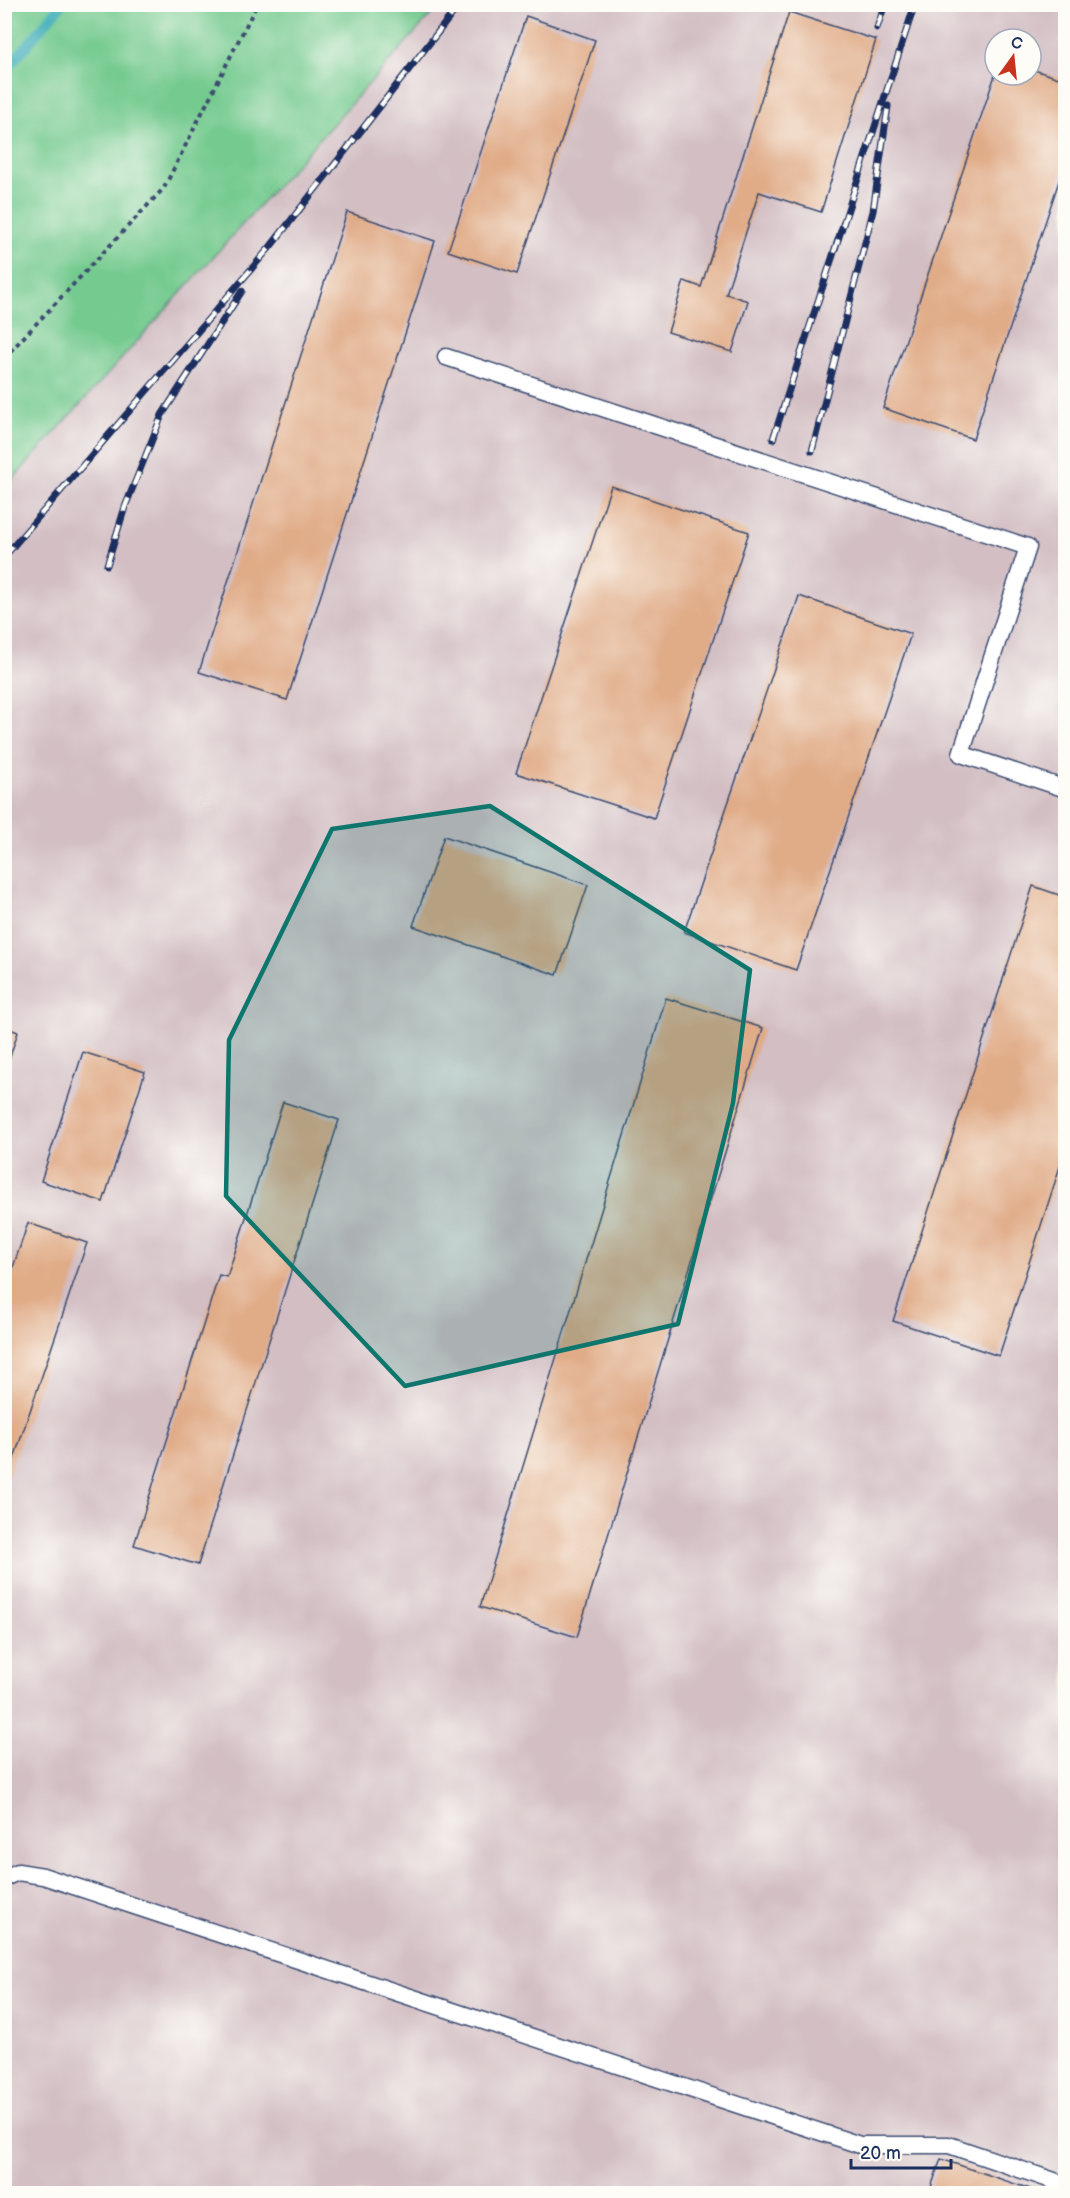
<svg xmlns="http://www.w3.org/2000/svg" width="1070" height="2198" viewBox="0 0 1070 2198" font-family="'Balsamiq Sans',sans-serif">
  <rect width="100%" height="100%" fill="#fdfcf7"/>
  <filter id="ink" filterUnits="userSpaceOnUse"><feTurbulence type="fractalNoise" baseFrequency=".0167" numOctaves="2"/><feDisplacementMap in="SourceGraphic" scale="12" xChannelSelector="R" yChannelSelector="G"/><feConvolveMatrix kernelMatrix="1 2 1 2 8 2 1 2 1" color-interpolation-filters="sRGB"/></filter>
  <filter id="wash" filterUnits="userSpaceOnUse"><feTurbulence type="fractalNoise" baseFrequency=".008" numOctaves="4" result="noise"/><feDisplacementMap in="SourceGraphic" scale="24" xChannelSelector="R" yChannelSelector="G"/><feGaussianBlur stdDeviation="1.35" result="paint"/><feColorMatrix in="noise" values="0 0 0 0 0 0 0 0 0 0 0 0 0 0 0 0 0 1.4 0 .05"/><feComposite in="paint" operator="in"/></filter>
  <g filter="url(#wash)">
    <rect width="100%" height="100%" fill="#f6edda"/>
    <!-- industrial -->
    <path fill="#d2bec3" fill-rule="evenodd" d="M436,5H1065V2193L5,2194V486ZM995,39H1031V75H995Z"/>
    <!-- green -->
    <polygon fill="#74ca8f" stroke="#487c76" stroke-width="1.5" points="5,4 440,5 5,488 4,5"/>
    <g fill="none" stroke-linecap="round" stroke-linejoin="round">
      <!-- stream -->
      <polyline stroke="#3cadb8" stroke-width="10" points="4,72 62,4"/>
    </g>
    <g id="blocks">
      <!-- building -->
      <g fill="#e0ab87">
        <polygon points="789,12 876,40 821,212 759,192 726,294 748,301 732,352 668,332 684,281 701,287"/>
        <polygon points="526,16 595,40 517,274 448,251"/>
        <polygon points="1031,69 1065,80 1065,163 973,439 883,408 995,75 1031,75"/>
        <polygon points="347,212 435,241 287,700 199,672"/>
        <polygon points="611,486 749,532 654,818 516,773"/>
        <polygon points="799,596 911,634 796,970 684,932"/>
        <polygon points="444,836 588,885 557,975 413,926"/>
        <polygon points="1033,886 1065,897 1065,1151 999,1356 893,1321"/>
        <polygon points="666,998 763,1028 577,1637 480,1607"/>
        <polygon points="4,1027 18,1032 5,1072 4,1071"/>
        <polygon points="83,1052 145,1072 103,1202 41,1181"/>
        <polygon points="283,1102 339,1120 198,1565 134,1545 219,1275 227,1277"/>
        <polygon points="28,1223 87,1243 8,1476 4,1475 4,1294"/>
        <polygon points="941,2159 1042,2193 929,2193"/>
      </g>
    </g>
  </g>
  <g filter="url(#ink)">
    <use href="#blocks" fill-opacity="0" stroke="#3c4c71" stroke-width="1.5"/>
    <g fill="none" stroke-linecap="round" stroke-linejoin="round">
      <!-- lane casing -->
      <g stroke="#3c4c71" stroke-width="19">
        <g id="lane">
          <polyline points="446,357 1028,547 961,754 1066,789"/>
          <polyline points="4,1878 18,1872 43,1876 860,2145 949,2145 1066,2185"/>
        </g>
      </g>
      <!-- path -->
      <polyline stroke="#3c4c71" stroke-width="4" stroke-dasharray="4.5 4.5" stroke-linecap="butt" points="4,358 164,188 257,4"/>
      <!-- lane -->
      <use href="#lane" stroke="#fff" stroke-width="16"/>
      <!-- rail casing -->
      <g stroke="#1b2f5e" stroke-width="7">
        <g id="rail">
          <polyline points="877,28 885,4"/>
          <polyline points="773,439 915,4"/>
          <polyline points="812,451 873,211 888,106"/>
          <polyline points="4,557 271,246 460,4"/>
          <polyline points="107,565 125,507 162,415 242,291"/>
        </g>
      </g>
      <!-- rail -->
      <use href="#rail" stroke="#fdfcf7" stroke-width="4.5" stroke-dasharray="14" stroke-linecap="butt"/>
    </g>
  </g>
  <!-- marked area -->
  <path fill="#0f766e" fill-opacity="0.2" stroke="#0f766e" stroke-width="4.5" stroke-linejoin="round" d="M490,806L750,970L733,1103L678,1324L405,1386L226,1196L229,1040L332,829Z"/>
  <!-- margin -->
  <rect width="1070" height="2198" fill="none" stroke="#fdfcf7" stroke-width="24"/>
  <!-- north arrow -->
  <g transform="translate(1013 57) rotate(15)"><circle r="28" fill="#fdfcf7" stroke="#a3aaba" stroke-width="1.5"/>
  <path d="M0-4.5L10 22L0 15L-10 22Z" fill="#c8321e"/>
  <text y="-9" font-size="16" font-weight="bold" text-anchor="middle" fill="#1b2f5e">С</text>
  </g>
  <!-- scale -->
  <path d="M851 2159v9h100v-9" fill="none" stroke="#1b2f5e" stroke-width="3"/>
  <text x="860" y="2159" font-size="18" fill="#1b2f5e" stroke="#fdfcf7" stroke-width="4.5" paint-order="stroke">20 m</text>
</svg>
